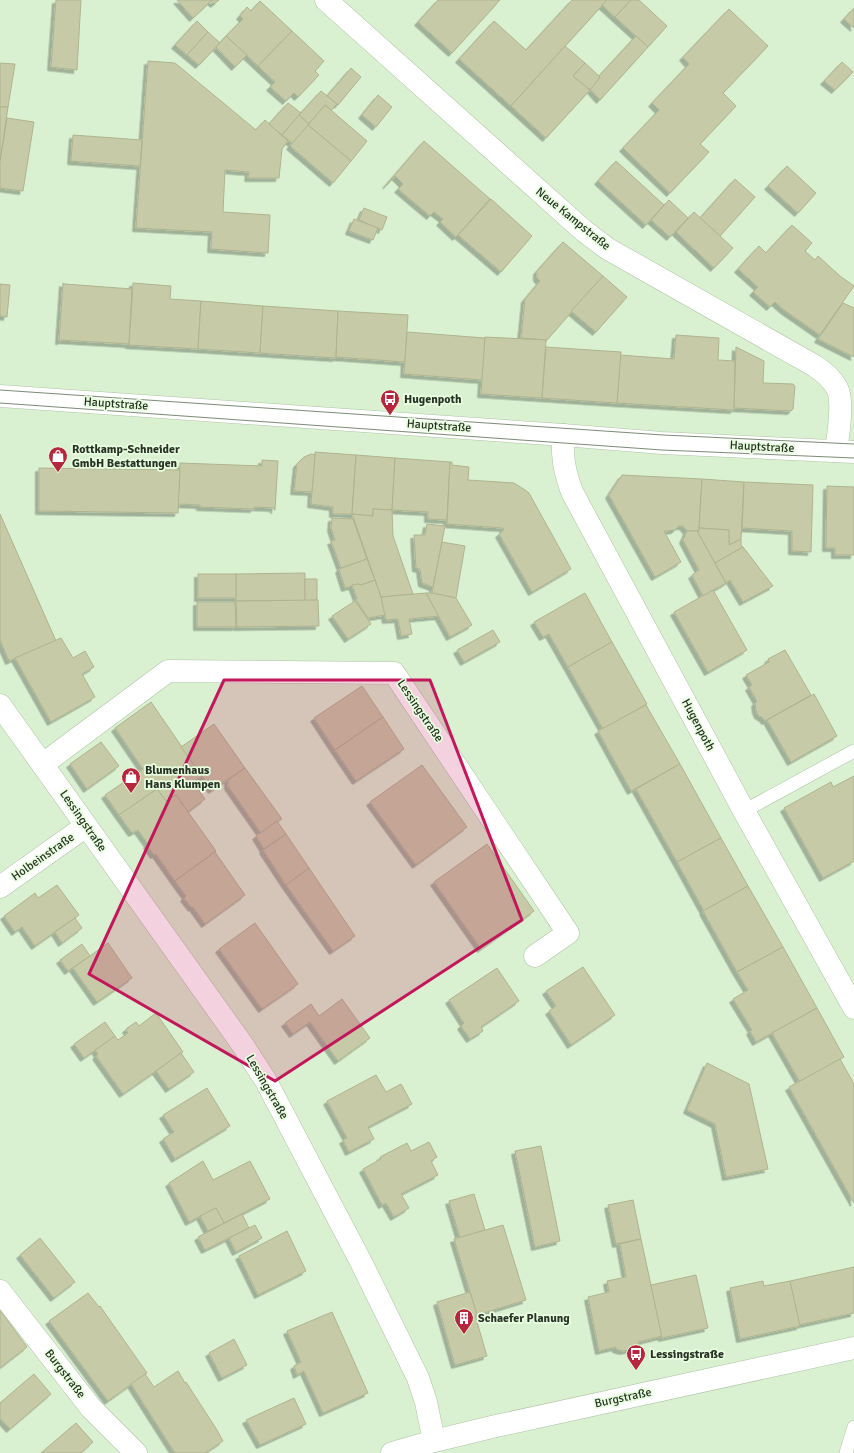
<svg xmlns="http://www.w3.org/2000/svg" width="854" height="1453" viewBox="0 0 854 1453" font-family="Signika,sans-serif">
  <defs>
    <filter id="shadow"><feDropShadow dx="-3.5" dy="3.5" stdDeviation="0" flood-color="#0004"/></filter>
  </defs>
  <rect width="100%" height="100%" fill="#daf1d1"/>
  <!-- building -->
  <g fill="#c6caa6" stroke="#afb38f" filter="url(#shadow)">
    <polygon points="56,0 81,0 77,70 51,67"/>
    <polygon points="177,0 219,0 214,4 211,1 193,18"/>
    <polygon points="438,0 500,0 452,53 418,22"/>
    <polygon points="572,0 607,0 511,106 459,59 494,21 526,50"/>
    <polygon points="607,0 631,0 615,17 602,5"/>
    <polygon points="631,0 639,0 667,26 648,47 615,17"/>
    <polygon points="260,1 292,31 258,66 226,36 243,19 240,16 247,7 251,11"/>
    <polygon points="854,8 854,28 844,19"/>
    <polygon points="729,9 768,46 723,93 736,106 700,144 709,152 670,193 623,148 659,110 652,103 689,64 683,57"/>
    <polygon points="197,21 208,32 187,55 175,45"/>
    <polygon points="292,31 324,61 315,71 319,75 298,97 294,93 286,101 270,87 275,82 258,66"/>
    <polygon points="208,32 220,43 199,65 187,55"/>
    <polygon points="226,36 247,55 235,67 216,47"/>
    <polygon points="636,36 648,47 600,100 590,89 600,77 599,76"/>
    <polygon points="565,46 585,63 573,76 590,90 546,138 511,106"/>
    <polygon points="148,61 175,63 256,130 265,120 288,141 282,149 279,178 248,178 249,172 225,170 223,212 270,215 268,253 211,249 212,232 136,228"/>
    <polygon points="842,62 853,72 835,90 824,81"/>
    <polygon points="0,63 15,64 8,107 0,107"/>
    <polygon points="585,63 600,77 590,90 573,76"/>
    <polygon points="351,68 361,77 338,105 327,96"/>
    <polygon points="321,91 337,104 331,110 325,105 309,124 299,115"/>
    <polygon points="378,95 392,107 376,127 362,115"/>
    <polygon points="288,103 301,113 282,135 269,124"/>
    <polygon points="325,105 367,141 351,161 308,125"/>
    <polygon points="0,107 8,107 0,162"/>
    <polygon points="299,115 309,124 293,144 282,135"/>
    <polygon points="7,118 34,122 23,191 0,188 0,162"/>
    <polygon points="308,125 351,161 333,183 290,146"/>
    <polygon points="73,135 142,140 140,166 71,161"/>
    <polygon points="424,141 490,199 456,237 440,222 443,219 434,212 430,216 398,189 403,184 395,176 387,185 386,185"/>
    <polygon points="616,161 664,205 646,225 598,181"/>
    <polygon points="787,166 816,193 798,213 768,186"/>
    <polygon points="735,179 755,197 720,236 700,218"/>
    <polygon points="491,199 532,236 501,272 458,235"/>
    <polygon points="669,200 688,218 670,237 651,220"/>
    <polygon points="364,208 387,217 382,230 359,220"/>
    <polygon points="694,212 733,248 714,268 676,232"/>
    <polygon points="354,219 378,228 373,240 349,231"/>
    <polygon points="792,225 812,243 805,251 815,260 818,256 840,276 854,286 820,335 784,310 775,302 770,307 753,292 758,287 738,269 759,246 766,253"/>
    <polygon points="563,242 603,276 547,340 521,338 525,299 540,281 537,278 537,271"/>
    <polygon points="603,276 627,297 596,332 571,311"/>
    <polygon points="63,283 65,284 132,289 129,344 61,340 61,341 59,341"/>
    <polygon points="133,283 171,286 170,299 201,301 198,349 129,345"/>
    <polygon points="0,284 10,285 7,317 0,316"/>
    <polygon points="201,301 263,306 260,353 198,349"/>
    <polygon points="843,303 854,308 854,357 818,339"/>
    <polygon points="263,306 338,311 336,358 260,353"/>
    <polygon points="338,311 408,315 405,362 336,357"/>
    <polygon points="407,332 485,338 483,380 404,374"/>
    <polygon points="676,335 719,338 718,360 735,361 734,410 617,403 620,355 674,359"/>
    <polygon points="485,337 546,340 542,398 481,394"/>
    <polygon points="546,347 621,352 617,403 542,398"/>
    <polygon points="736,347 764,361 763,383 793,384 795,386 793,409 791,411 734,408"/>
    <polygon points="315,452 356,455 352,514 333,514 333,507 311,504"/>
    <polygon points="311,454 315,455 312,492 294,491 297,464 304,457"/>
    <polygon points="356,455 395,458 392,510 373,509 373,516 352,514"/>
    <polygon points="395,458 450,462 447,520 428,519 428,512 392,510"/>
    <polygon points="262,460 278,461 275,510 274,510 274,508 254,507 254,509 200,507 200,505 180,504 180,506 178,506 180,463 262,466"/>
    <polygon points="450,462 452,462 452,465 469,467 468,480 514,483 525,490 529,493 571,569 532,592 499,534 504,530 503,528 447,524"/>
    <polygon points="39,468 180,470 178,513 39,511"/>
    <polygon points="622,475 702,479 699,531 687,531 683,526 679,526 675,530 664,531 681,562 655,577 609,495"/>
    <polygon points="702,479 744,482 741,539 729,545 729,530 699,528"/>
    <polygon points="744,482 813,485 811,552 792,551 792,531 742,528"/>
    <polygon points="827,486 854,487 854,555 835,555 835,548 826,548"/>
    <polygon points="373,509 392,510 393,536 413,594 381,597 352,514 373,516"/>
    <polygon points="0,514 56,641 9,661 0,640"/>
    <polygon points="332,518 353,519 367,559 341,568 331,541 335,540 331,528"/>
    <polygon points="427,524 445,526 433,587 422,583 420,569 416,568 414,535 425,535"/>
    <polygon points="699,528 729,530 729,545 741,539 741,545 743,547 715,563 697,531 699,531"/>
    <polygon points="687,531 697,531 726,583 703,596 692,575 699,570 683,540"/>
    <polygon points="442,542 465,546 456,598 432,593"/>
    <polygon points="743,547 773,586 743,602 730,580 726,583 715,563"/>
    <polygon points="367,559 375,580 361,585 358,584 345,588 339,569"/>
    <polygon points="305,573 305,601 236,601 236,574"/>
    <rect x="198" y="574" width="38" height="24"/>
    <polygon points="305,579 317,579 317,600 305,601"/>
    <polygon points="375,580 381,597 385,615 368,618 356,600 357,598 352,585 358,584 361,585"/>
    <polygon points="713,590 747,650 708,672 674,612"/>
    <polygon points="426,593 439,616 409,619 412,634 401,636 398,619 386,620 381,597"/>
    <polygon points="426,593 432,593 456,598 472,625 450,637"/>
    <polygon points="585,593 612,642 568,667 549,634 543,637 534,622"/>
    <polygon points="317,600 318,600 319,626 237,627 236,601"/>
    <polygon points="355,601 371,624 348,639 332,616"/>
    <polygon points="197,602 235,602 236,627 197,627"/>
    <polygon points="493,630 500,642 464,662 457,650"/>
    <polygon points="61,638 73,658 85,651 94,667 82,674 95,697 51,722 15,658"/>
    <polygon points="612,642 647,704 603,729 568,667"/>
    <polygon points="785,650 811,695 765,721 763,718 758,715 756,710 755,703 757,701 749,687 752,685 746,675 769,662 768,659"/>
    <polygon points="362,686 383,717 335,750 314,718"/>
    <polygon points="814,694 837,736 791,762 767,720"/>
    <polygon points="151,702 202,776 193,782 205,799 188,812 176,795 166,801 157,789 119,815 105,795 143,769 115,728"/>
    <polygon points="646,705 680,764 631,791 598,731"/>
    <polygon points="383,717 404,749 356,781 335,750"/>
    <polygon points="214,724 245,768 212,790 181,747"/>
    <polygon points="101,742 119,766 87,789 70,764"/>
    <polygon points="680,764 721,838 677,862 636,789"/>
    <polygon points="422,765 467,827 416,865 370,802"/>
    <polygon points="245,768 282,819 261,833 228,786 228,780"/>
    <polygon points="854,776 854,861 823,878 784,808 831,782 833,787"/>
    <polygon points="157,789 166,801 176,795 216,851 175,881 156,854 154,855 147,845 148,844 138,830 132,833 119,815"/>
    <polygon points="277,821 286,834 264,849 256,836"/>
    <polygon points="286,834 309,868 286,885 263,850"/>
    <polygon points="721,838 748,886 704,911 677,862"/>
    <polygon points="487,844 534,911 481,949 434,882"/>
    <polygon points="215,852 245,895 205,924 193,907 192,908 184,898 186,896 175,881"/>
    <polygon points="309,868 355,936 333,951 286,885"/>
    <polygon points="57,885 79,915 35,946 22,927 15,932 4,916 35,893 38,898"/>
    <polygon points="748,886 783,947 737,972 703,911"/>
    <polygon points="75,918 82,928 62,943 55,932"/>
    <polygon points="255,923 298,984 262,1009 219,949"/>
    <polygon points="108,943 132,978 97,1002 73,968"/>
    <polygon points="82,944 90,956 68,971 60,960"/>
    <polygon points="783,947 817,1008 756,1042 750,1031 752,1030 733,999 748,990 737,972"/>
    <polygon points="583,967 615,1015 571,1045 549,1011 556,1006 546,991"/>
    <polygon points="497,968 519,1001 481,1027 483,1031 470,1039 461,1026 464,1023 449,1000"/>
    <polygon points="342,999 370,1038 338,1061 310,1022 293,1034 285,1023 311,1004 319,1016"/>
    <polygon points="817,1008 844,1057 800,1082 772,1033"/>
    <polygon points="156,1013 183,1052 123,1094 96,1056 98,1054 95,1050 115,1036 118,1040 128,1033 126,1029 136,1022 139,1026"/>
    <polygon points="105,1022 115,1036 84,1058 74,1044"/>
    <polygon points="181,1053 194,1072 169,1089 156,1071"/>
    <polygon points="840,1059 854,1084 854,1203 789,1087"/>
    <polygon points="707,1063 749,1084 768,1169 726,1177 715,1124 687,1110"/>
    <polygon points="376,1075 386,1092 401,1084 412,1104 368,1127 374,1139 349,1152 343,1140 347,1138 327,1101"/>
    <polygon points="207,1088 230,1126 175,1159 163,1139 174,1132 163,1115"/>
    <polygon points="429,1142 437,1157 431,1161 438,1175 401,1194 409,1208 394,1217 386,1203 382,1205 363,1169 381,1159 380,1157 407,1143 411,1151"/>
    <polygon points="541,1146 560,1241 535,1247 515,1151"/>
    <polygon points="203,1161 213,1180 250,1161 270,1199 224,1223 216,1208 189,1222 169,1183"/>
    <polygon points="474,1194 485,1230 460,1238 449,1201"/>
    <polygon points="633,1200 641,1239 616,1244 608,1205"/>
    <polygon points="216,1208 224,1223 208,1231 200,1216"/>
    <polygon points="242,1214 249,1228 205,1250 198,1237"/>
    <polygon points="255,1225 262,1238 236,1252 229,1238"/>
    <polygon points="503,1225 526,1300 477,1315 454,1239"/>
    <polygon points="287,1231 306,1271 258,1295 239,1256"/>
    <polygon points="40,1238 75,1282 54,1298 20,1255"/>
    <polygon points="641,1239 662,1336 638,1342 639,1345 633,1349 623,1351 616,1349 616,1347 599,1351 588,1297 609,1292 607,1281 626,1277 620,1244"/>
    <polygon points="854,1267 854,1313 799,1325 790,1281"/>
    <polygon points="696,1275 708,1328 662,1338 651,1285"/>
    <polygon points="763,1281 764,1286 790,1281 800,1326 740,1339 730,1288"/>
    <polygon points="470,1292 477,1315 475,1315 487,1356 455,1365 437,1302"/>
    <polygon points="88,1293 99,1307 100,1306 147,1373 108,1401 49,1321"/>
    <polygon points="0,1310 27,1347 0,1368"/>
    <polygon points="332,1312 368,1393 323,1413 304,1371 297,1375 294,1366 301,1362 287,1331"/>
    <polygon points="234,1339 247,1365 222,1378 209,1353"/>
    <polygon points="178,1371 185,1383 186,1382 217,1430 223,1441 205,1453 175,1453 131,1384 145,1374 154,1387"/>
    <polygon points="34,1374 51,1394 10,1429 0,1418 0,1403"/>
    <polygon points="294,1398 306,1424 260,1445 246,1420"/>
    <polygon points="76,1423 93,1442 81,1453 41,1453"/>
  </g>
  <g fill="none" stroke-linecap="round" stroke-linejoin="round">
    <!-- lane casing -->
    <g stroke="#adc3a4" stroke-width="14">
      <g id="lane">
        <polyline points="744,811 854,751"/>
        <polyline points="846,1453 854,1427"/>
      </g>
    </g>
    <!-- street casing -->
    <g stroke="#adc3a4" stroke-width="23">
      <g id="street">
        <path d="M326,0L584,231L608,249L815,366C824,372 832,379 837,388C844,401 838,436 836,451"/>
        <path d="M563,435C562,457 564,470 572,492L744,811L854,1008"/>
        <polyline points="0,705 242,1044 266,1081 361,1262 418,1378 426,1402 434,1441"/>
        <polyline points="43,764 168,671 394,673 568,933 535,956"/>
        <polyline points="0,887 86,826"/>
        <polyline points="0,1291 91,1408 136,1453"/>
        <polyline points="392,1453 434,1441 496,1426 854,1348"/>
      </g>
    </g>
    <!-- secondary casing -->
    <g stroke="#adc3a4" stroke-width="23">
      <polyline id="secondary" points="0,396 563,435 662,443 854,452"/>
    </g>
    <!-- lane -->
    <use href="#lane" stroke="#fff" stroke-width="13"/>
    <!-- street -->
    <use href="#street" stroke="#fff" stroke-width="22"/>
    <!-- secondary -->
    <use href="#secondary" stroke="#fff" stroke-width="22"/>
    <!-- tram -->
    <g stroke="#7c8b76" stroke-width="1">
      <polyline points="0,390 663,435 854,444"/>
      <polyline points="0,403 662,450 854,458"/>
    </g>
  </g>
  <!-- marked area -->
  <path fill="#c2185b" fill-opacity="0.2" stroke="#c2185b" stroke-width="3" stroke-linejoin="round" d="M224,680H430L522,920L275,1081L89,974Z"/>
  <!-- icons -->
  <defs>
    <g id="bus-pin" transform="scale(1)"><path d="M0 17L-7.5 6A9.5 9.5 0 1 1 7.5 6Z" fill="#b7263f" stroke="#e7ffde"/><path d="M-5-6H5V4H4V6H2V4H-2V6H-4V4H-5ZM-3.5-4V0h7V-4ZM-3.5 1.2v1.5H-2V1.2ZM2 1.2v1.5H3.5V1.2Z" fill="#fff"/></g>
    <g id="shop-pin" transform="scale(1)"><path d="M0 17L-7.5 6A9.5 9.5 0 1 1 7.5 6Z" fill="#b7263f" stroke="#e7ffde"/><path d="M-5-2.5h2.3a2.7 3.5 0 0 1 5.4 0H5L5.5 6h-11ZM-1.5-2.5h3a1.5 2.3 0 0 0-3 0Z" fill="#fff"/></g>
    <g id="building-pin" transform="scale(1)"><path d="M0 17L-7.5 6A9.5 9.5 0 1 1 7.5 6Z" fill="#b7263f" stroke="#e7ffde"/><path d="M-4-6H4V6H1V3H-1V6H-4ZM-2.5-4.3h1.7v1.8h-1.7ZM.8-4.3h1.7v1.8H.8ZM-2.5-1h1.7V.8h-1.7ZM.8-1h1.7V.8H.8Z" fill="#fff"/></g>
  </defs>
  <g fill-rule="evenodd">
    <use href="#bus-pin" x="390" y="399"/>
    <use href="#shop-pin" x="58" y="456"/>
    <use href="#shop-pin" x="131" y="777"/>
    <use href="#building-pin" x="464" y="1318"/>
    <use href="#bus-pin" x="636" y="1354"/>
  </g>
  <g text-anchor="middle" dominant-baseline="central" stroke-width="3.5" stroke-linejoin="round" paint-order="stroke">
    <!-- street labels -->
    <g font-size="12" fill="#283125" stroke="#e7ffde">
      <text transform="translate(573 219) rotate(39)">Neue Kampstraße</text>
      <text transform="translate(116 404) rotate(4)">Hauptstraße</text>
      <text transform="translate(439 426) rotate(4)">Hauptstraße</text>
      <text transform="translate(762 447) rotate(3)">Hauptstraße</text>
      <text transform="translate(420 711) rotate(56)">Lessingstraße</text>
      <text transform="translate(698 725) rotate(62)">Hugenpoth</text>
      <text transform="translate(83 821) rotate(55)">Lessingstraße</text>
      <text transform="translate(43 857) rotate(-35)">Holbeinstraße</text>
      <text transform="translate(267 1087) rotate(60)">Lessingstraße</text>
      <text transform="translate(65 1374) rotate(52)">Burgstraße</text>
      <text transform="translate(623 1398) rotate(-12)">Burgstraße</text>
    </g>
    <!-- poi labels -->
    <g font-size="12" font-weight="bold" fill="#283125" stroke="#e7ffde" text-anchor="start">
      <text x="404" y="399">Hugenpoth</text>
      <text x="72" y="449">Rottkamp-Schneider<tspan x="72" dy="14">GmbH Bestattungen</tspan></text>
      <text x="145" y="770">Blumenhaus<tspan x="145" dy="14">Hans Klumpen</tspan></text>
      <text x="478" y="1318">Schaefer Planung</text>
      <text x="650" y="1354">Lessingstraße</text>
    </g>
  </g>
</svg>
